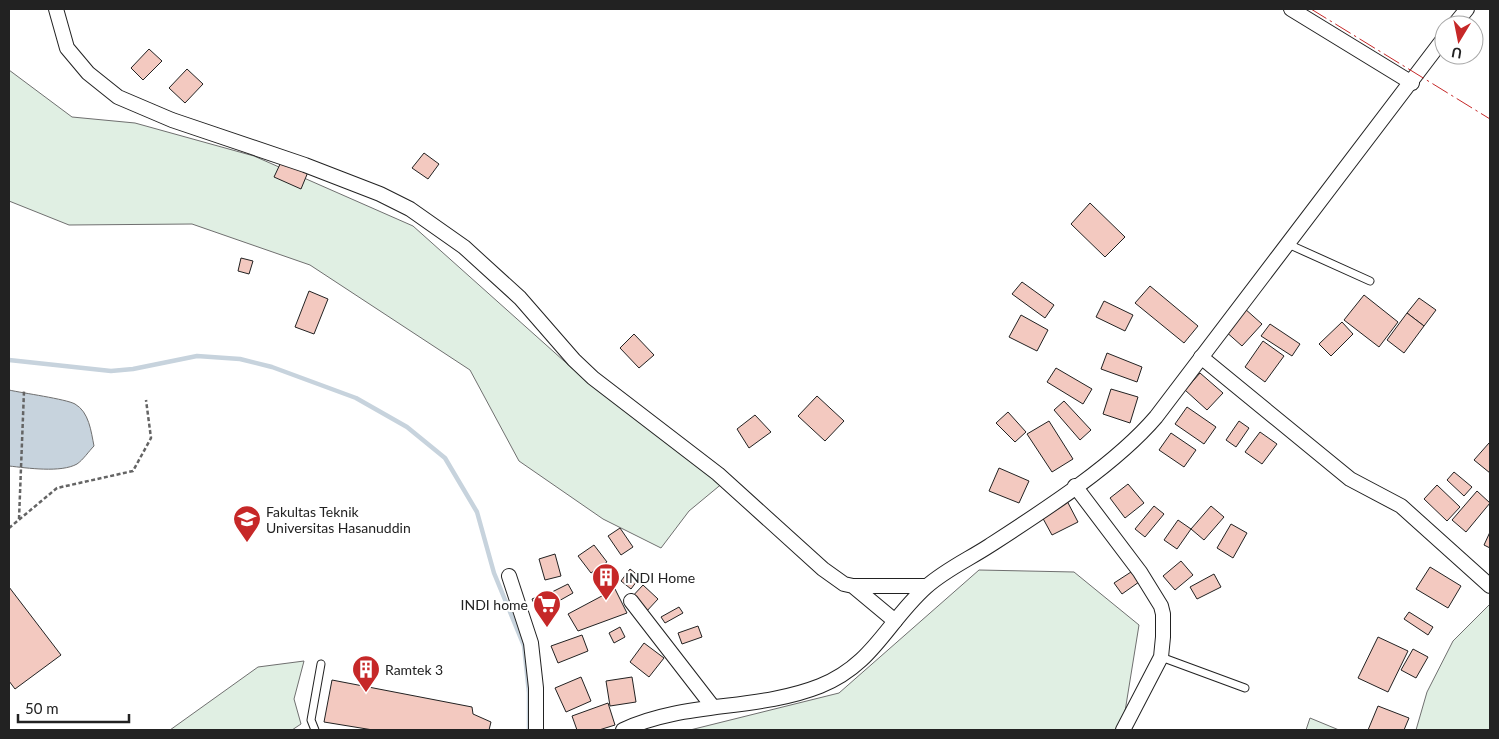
<svg xmlns="http://www.w3.org/2000/svg" width="1499" height="739" viewBox="0 0 1499 739" font-family="Lato,sans-serif">
  <rect width="100%" height="100%" fill="#fff"/>
  <!-- green -->
  <g fill="#e0efe3" stroke="#6f6f6f">
    <polygon points="9,70 72,117 135,123 254,156 413,226 592,386 724,482 689,511 661,548 603,519 519,461 470,370 310,265 192,224 69,225 9,201"/>
    <polygon points="979,570 1074,572 1139,625 1122,730 690,730 839,693"/>
    <polygon points="1490,604 1490,730 1416,730 1427,692 1453,641"/>
    <polygon points="304,661 294,699 301,724 292,730 170,730 258,667"/>
    <polygon points="1310,718 1339,730 1306,730"/>
  </g>
  <!-- water -->
  <path fill="#c7d3dd" stroke="#6f6f6f" d="M9,390C22,393 66,399 75,404C89,412 91,431 94,446C89,451 83,460 77,464C61,473 27,468 9,466Z"/>
  <g fill="none" stroke-linecap="round" stroke-linejoin="round">
    <!-- stream -->
    <polyline stroke="#c7d3dd" stroke-width="4.5" points="9,360 111,371 133,369 197,356 240,359 272,367 356,398 407,427 445,458 477,512 494,573 524,646 529,693 529,730"/>
  </g>
  <!-- building -->
  <g fill="#f3c9c0" stroke="#222">
    <polygon points="149,49 162,61 143,80 131,68"/>
    <polygon points="187,69 203,84 185,103 169,88"/>
    <polygon points="424,153 439,164 428,179 412,168"/>
    <polygon points="282,160 308,172 301,189 274,177"/>
    <polygon points="1090,203 1125,237 1105,257 1071,224"/>
    <polygon points="241,258 253,261 249,274 238,271"/>
    <polygon points="1022,282 1054,305 1045,318 1012,294"/>
    <polygon points="1150,286 1198,326 1184,343 1135,303"/>
    <polygon points="309,291 328,299 314,334 295,327"/>
    <polygon points="1364,295 1398,322 1379,347 1344,320"/>
    <polygon points="1419,298 1436,310 1424,326 1407,313"/>
    <polygon points="1104,301 1133,315 1125,331 1096,317"/>
    <polygon points="1244,308 1262,324 1242,346 1224,330"/>
    <polygon points="1407,313 1424,326 1404,353 1387,340"/>
    <polygon points="1021,315 1048,330 1037,351 1009,337"/>
    <polygon points="1342,322 1353,334 1331,356 1319,344"/>
    <polygon points="1270,324 1300,344 1292,356 1261,336"/>
    <polygon points="634,334 654,355 639,368 620,348"/>
    <polygon points="1263,341 1284,356 1265,382 1245,367"/>
    <polygon points="1107,353 1142,367 1137,382 1101,369"/>
    <polygon points="1056,368 1092,389 1083,404 1047,382"/>
    <polygon points="1200,373 1223,393 1207,410 1185,390"/>
    <polygon points="1111,389 1138,397 1130,423 1103,414"/>
    <polygon points="817,396 844,421 825,441 798,416"/>
    <polygon points="1064,401 1091,430 1080,440 1054,410"/>
    <polygon points="1187,407 1216,427 1204,444 1175,424"/>
    <polygon points="1008,412 1026,432 1015,442 996,423"/>
    <polygon points="755,415 771,432 749,448 737,429"/>
    <polygon points="1049,421 1073,459 1052,472 1027,434"/>
    <polygon points="1239,421 1249,428 1236,447 1226,440"/>
    <polygon points="1260,432 1277,444 1262,464 1245,452"/>
    <polygon points="1171,433 1196,450 1184,467 1159,450"/>
    <polygon points="1489,443 1490,444 1490,473 1474,460"/>
    <polygon points="999,468 1029,481 1019,503 989,491"/>
    <polygon points="1454,472 1472,487 1464,496 1447,480"/>
    <polygon points="1128,484 1144,503 1125,518 1110,498"/>
    <polygon points="1437,485 1460,507 1447,521 1424,499"/>
    <polygon points="1477,491 1490,503 1466,532 1452,520"/>
    <polygon points="1066,499 1078,522 1052,535 1040,513"/>
    <polygon points="1154,506 1164,514 1145,537 1135,529"/>
    <polygon points="1211,506 1224,517 1204,540 1191,529"/>
    <polygon points="1178,520 1191,529 1177,549 1164,540"/>
    <polygon points="1231,524 1247,533 1233,558 1217,548"/>
    <polygon points="620,528 633,547 621,555 608,536"/>
    <polygon points="1490,532 1490,548 1484,545"/>
    <polygon points="594,545 607,562 591,573 578,556"/>
    <polygon points="555,554 561,576 545,580 539,559"/>
    <polygon points="1181,561 1193,575 1175,590 1163,576"/>
    <polygon points="1430,567 1461,586 1448,608 1416,589"/>
    <polygon points="630,569 640,577 631,589 621,581"/>
    <polygon points="1131,572 1139,582 1122,594 1114,583"/>
    <polygon points="1214,574 1221,587 1197,599 1190,587"/>
    <polygon points="568,584 573,593 557,602 552,592"/>
    <polygon points="643,585 658,599 645,613 630,599"/>
    <polygon points="9,587 61,655 15,689 9,681"/>
    <polygon points="615,589 627,613 578,631 568,614"/>
    <polygon points="546,593 552,609 539,615 532,599"/>
    <polygon points="679,607 683,613 665,623 661,617"/>
    <polygon points="1409,612 1433,627 1428,635 1404,619"/>
    <polygon points="698,626 702,637 682,644 678,633"/>
    <polygon points="620,627 625,637 614,643 609,633"/>
    <polygon points="582,635 588,651 558,663 551,646"/>
    <polygon points="1378,637 1408,651 1388,692 1358,678"/>
    <polygon points="644,643 664,658 649,677 630,662"/>
    <polygon points="1413,649 1428,657 1416,678 1401,670"/>
    <polygon points="581,677 591,701 566,712 555,688"/>
    <polygon points="632,677 636,702 610,706 606,681"/>
    <polygon points="332,680 472,707 473,714 491,722 489,730 373,730 324,722"/>
    <polygon points="608,703 615,725 599,730 577,730 572,716"/>
    <polygon points="1378,706 1409,718 1404,730 1368,730"/>
  </g>
  <g fill="none" stroke-linecap="round" stroke-linejoin="round">
    <!-- service casing -->
    <g stroke="#222" stroke-width="9">
      <g id="service">
        <polyline points="1288,244 1370,281"/>
        <polyline points="1161,657 1245,688"/>
        <polyline points="315,730 311,720 321,664"/>
      </g>
    </g>
    <!-- minor casing -->
    <g stroke="#222" stroke-width="16">
      <g id="minor">
        <polyline points="56,9 67,48 88,73 118,97 172,120 305,165 380,194 410,209 464,247 520,298 574,360 593,378 718,474 823,569 844,584 853,586 895,621"/>
        <polyline points="1291,9 1412,83"/>
        <polyline points="1454,25 1467,9"/>
        <polyline points="1201,357 1350,479 1401,506 1490,586"/>
        <polyline points="1075,486 1140,572 1161,606 1163,614 1163,637 1161,657 1123,730"/>
        <polyline points="509,576 531,643 536,688 536,730"/>
        <polyline points="853,586 926,586"/>
        <polyline points="631,601 713,707"/>
        <path d="M623,730C684,701 757,711 820,686C873,665 887,622 926,587C945,570 969,559 989,546C1043,511 1115,465 1156,417L1444,38"/>
      </g>
    </g>
    <!-- path -->
    <g stroke="#646464" stroke-width="2.5" stroke-dasharray="4 2.5" stroke-linecap="butt">
      <polyline points="19,519 24,391"/>
      <polyline points="9,528 57,488 133,471 151,438 146,400"/>
    </g>
    <!-- service -->
    <use href="#service" stroke="#fff" stroke-width="7"/>
    <!-- minor -->
    <use href="#minor" stroke="#fff" stroke-width="14"/>
    <!-- power -->
    <polyline stroke="#c62828" stroke-width="1" stroke-dasharray="18 4 2.5 4" stroke-linecap="butt" points="1311,9 1490,119"/>
  </g>
  <!-- icons -->
  <defs>
    <g id="university-pin" transform="scale(1.4375)"><path d="M0 17L-7.5 6A9.5 9.5 0 1 1 7.5 6Z" fill="#c62828" stroke="#fff"/><path d="M0-5L7-2L0 1L-7-2ZM-4 1L0 2.5L4 1V4Q0 6-4 4Z" fill="#fff"/></g>
    <g id="building-pin" transform="scale(1.4375)"><path d="M0 17L-7.5 6A9.5 9.5 0 1 1 7.5 6Z" fill="#c62828" stroke="#fff"/><path d="M-4-6H4V6H1V3H-1V6H-4ZM-2.5-4.3h1.7v1.8h-1.7ZM.8-4.3h1.7v1.8H.8ZM-2.5-1h1.7V.8h-1.7ZM.8-1h1.7V.8H.8Z" fill="#fff"/></g>
    <g id="supermarket-pin" transform="scale(1.4375)"><path d="M0 17L-7.5 6A9.5 9.5 0 1 1 7.5 6Z" fill="#c62828" stroke="#fff"/><path d="M-6-5.5h2.5l.6 2H6L4.5 2H-2.5L-4.4-4H-6ZM-1.5 3.2a1.3 1.3 0 1 0 .1 0ZM3 3.2a1.3 1.3 0 1 0 .1 0Z" fill="#fff"/></g>
  </defs>
  <g fill-rule="evenodd">
    <use href="#university-pin" x="247" y="519"/>
    <use href="#building-pin" x="606" y="577"/>
    <use href="#supermarket-pin" x="547" y="604"/>
    <use href="#building-pin" x="366" y="669"/>
  </g>
  <g text-anchor="middle" dominant-baseline="central" stroke-width="4" stroke-linejoin="round" paint-order="stroke">
    <!-- poi labels -->
    <g font-size="14" fill="#222" stroke="#fff" text-anchor="start">
      <text x="266" y="511">Fakultas Teknik<tspan x="266" dy="16">Universitas Hasanuddin</tspan></text>
      <text x="625" y="577">INDI Home</text>
      <text x="528" y="604" text-anchor="end">INDI home</text>
      <text x="385" y="669">Ramtek 3</text>
    </g>
  </g>
  <!-- border -->
  <rect width="1499" height="739" fill="none" stroke="#222222" stroke-width="20"/>
  <!-- north arrow -->
  <g transform="translate(1459 40) rotate(190)"><circle r="24" fill="#ffffff" stroke="#a7a7a7"/>
  <path d="M0-4L9 19L0 12L-9 19Z" fill="#c62828"/>
  <text y="-8" font-size="14" font-weight="bold" text-anchor="middle" fill="#222222">U</text>
  </g>
  <!-- scale -->
  <path d="M18 714v8h111v-8" fill="none" stroke="#222222" stroke-width="2.5"/>
  <text x="25" y="714" font-size="15" fill="#222222" stroke="#ffffff" stroke-width="4" paint-order="stroke">50 m</text>
</svg>
